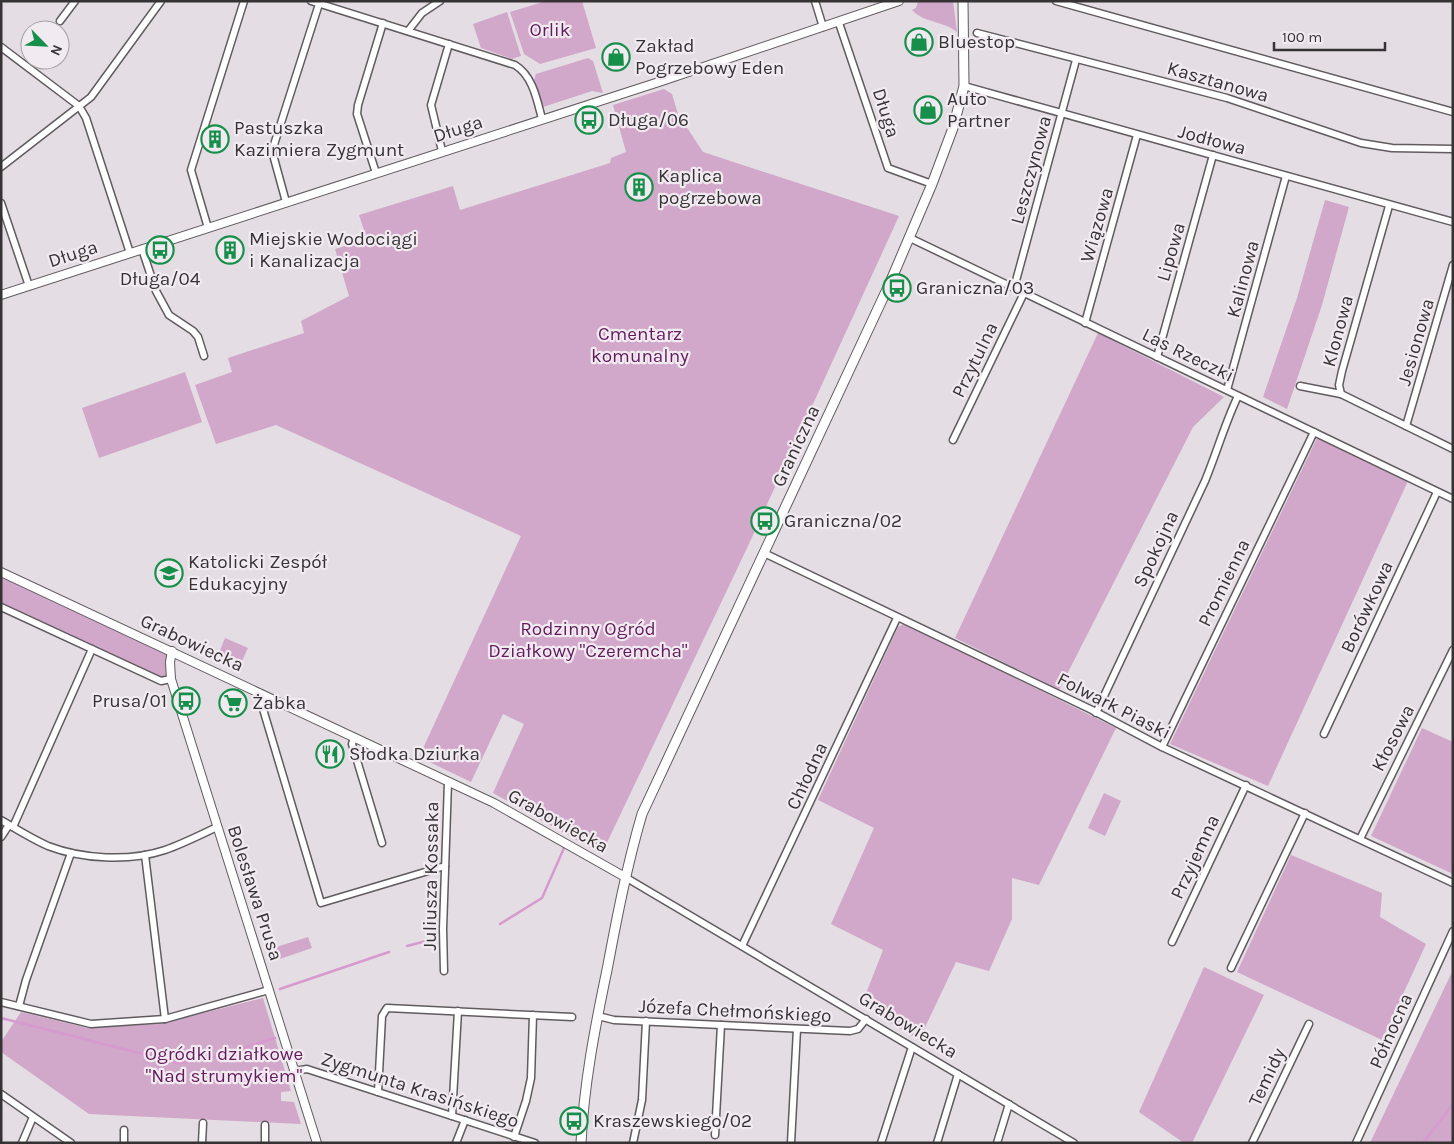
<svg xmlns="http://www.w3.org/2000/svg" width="1454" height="1144" viewBox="0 0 1454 1144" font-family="Karla,sans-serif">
  <rect width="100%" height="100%" fill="#e4dde3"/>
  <!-- green -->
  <g fill="#d1a7ca">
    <polygon points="546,1 582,1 596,48 540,64 524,54 510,12"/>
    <path d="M918,1H953L957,32C944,21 924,23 912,10L916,8Z"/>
    <polygon points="507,12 521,56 512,59 481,48 473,24"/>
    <polygon points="588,58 593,61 603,93 592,91 543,107 534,80 536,74"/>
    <polygon points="664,89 672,94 678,114 703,152 899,216 748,546 603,851 598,852 493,793 524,724 503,714 471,782 419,757 521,536 276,425 216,444 195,385 232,372 228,358 304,333 301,321 349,296 335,249 367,239 359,215 453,186 460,210 610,163 611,158 626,152 613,105"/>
    <polygon points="1325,200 1349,207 1322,305 1287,409 1263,397 1297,298"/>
    <polygon points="1098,333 1224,397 1193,427 1059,690 955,638"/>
    <polygon points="185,372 202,422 99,458 82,408"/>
    <polygon points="1318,436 1408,481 1268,786 1170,744"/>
    <polygon points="1,572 172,651 171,679 161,681 1,607"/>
    <polygon points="905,623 1116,728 1039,885 1012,878 1012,919 989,971 956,962 919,1040 874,1013 875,1007 865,996 883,950 831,924 874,828 818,800 898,627"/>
    <polygon points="225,638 248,648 241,663 219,653"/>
    <polygon points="1422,728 1453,742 1453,874 1371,836"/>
    <polygon points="1104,793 1121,801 1105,836 1088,828"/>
    <polygon points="1291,855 1382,893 1380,917 1426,944 1382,1040 1237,972"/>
    <polygon points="308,937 312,948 271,962 267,950"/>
    <polygon points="1204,967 1264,995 1192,1143 1184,1143 1139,1112"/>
    <polygon points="1453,970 1453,1143 1370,1143"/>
    <polygon points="263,998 291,1091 281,1092 281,1101 294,1102 301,1124 89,1114 1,1052 1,1042 21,1012 88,1028 160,1024"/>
  </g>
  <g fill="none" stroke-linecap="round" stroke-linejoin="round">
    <!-- stream -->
    <g stroke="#d799ce" stroke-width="2.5">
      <polyline points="500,924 542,898 564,848"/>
      <polyline points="407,946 434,939"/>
      <polyline points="280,989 389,952"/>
      <polyline points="1,1018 179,1063 209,1059 275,1038"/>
      <polyline points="1423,1143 1453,1104"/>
    </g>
    <!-- minor casing -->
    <g stroke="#605b5f" stroke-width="9">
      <g id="minor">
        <path d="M311,1L515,65C533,76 537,100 542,119"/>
        <polyline points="815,1 823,27"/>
        <polyline points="1056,1 1453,112"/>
        <polyline points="60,21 75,1"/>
        <polyline points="839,23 888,168 932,184"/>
        <polyline points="408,31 422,13 440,1"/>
        <polyline points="977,33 1227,98 1361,143 1392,148 1453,149"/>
        <polyline points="1,47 79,106 86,118 130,253"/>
        <polyline points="964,86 1453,222"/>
        <polyline points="442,151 431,105 449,44"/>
        <polyline points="1,167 91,97 161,1"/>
        <polyline points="376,173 357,114 358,105 383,23"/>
        <polyline points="286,202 272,151 319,4"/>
        <polyline points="1,203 29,286"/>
        <polyline points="1389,206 1342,371 1339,385 1341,394 1453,449"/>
        <polyline points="208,228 191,170 244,1"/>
        <polyline points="910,238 1453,499"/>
        <polyline points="142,249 156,291 169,315 193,331 198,337 204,356"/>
        <polyline points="1014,288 1076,60"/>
        <polyline points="1085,323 1137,135"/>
        <polyline points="1157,357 1213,155"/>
        <polyline points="1300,386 1341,394"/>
        <polyline points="1227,390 1286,176"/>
        <polyline points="1406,426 1453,265"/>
        <polyline points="953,440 1024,293"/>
        <polyline points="764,553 1092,710 1162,747 1453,883"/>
        <polyline points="1,607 161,681 171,679"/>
        <polyline points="262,694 260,699 321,903 445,866"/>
        <path d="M1096,713L1205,481C1217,452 1225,423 1238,396"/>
        <polyline points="1324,734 1437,492"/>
        <polyline points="354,737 352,744 382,843"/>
        <polyline points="1162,747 1314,432"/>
        <path d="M1,820C16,829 32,839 48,846C82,859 129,862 165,850C182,844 200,835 217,827"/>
        <polyline points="13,827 92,649"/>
        <polyline points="1,837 9,825"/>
        <polyline points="1360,839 1453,650"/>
        <polyline points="145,855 165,1019"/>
        <polyline points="625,877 1074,1143"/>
        <polyline points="1172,942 1246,785"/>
        <polyline points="742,946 897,618"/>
        <polyline points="1231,968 1305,813"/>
        <polyline points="444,971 443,929 448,782"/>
        <polyline points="1,1002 91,1024 165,1019 269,990"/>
        <polyline points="19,1006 26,980 71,853"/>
        <polyline points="598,1016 614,1020 850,1031 858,1029 866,1019"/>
        <polyline points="295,1071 307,1069 535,1143"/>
        <polyline points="378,1092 382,1016 387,1008 572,1017"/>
        <polyline points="1,1094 71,1143"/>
        <polyline points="452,1116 458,1011"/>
        <polyline points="265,1125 265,1143"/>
        <polyline points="715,1135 721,1025"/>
        <polyline points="514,1137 526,1101 531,1078 533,1015"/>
        <polyline points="22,1143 33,1117"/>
        <polyline points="124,1143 124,1130"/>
        <polyline points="202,1143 203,1123"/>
        <polyline points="456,1143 465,1120"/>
        <polyline points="633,1143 642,1100 646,1021"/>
        <polyline points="791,1143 797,1029"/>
        <polyline points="881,1143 912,1047"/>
        <polyline points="937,1143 958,1074"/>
        <polyline points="997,1143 1009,1104"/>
        <polyline points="1252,1143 1309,1024"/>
        <polyline points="1356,1143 1453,931"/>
      </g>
    </g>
    <!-- tertiary casing -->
    <g stroke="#605b5f" stroke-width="10">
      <g id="tertiary">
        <polyline points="1,295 662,81 899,1"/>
        <polyline points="1,572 494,803 625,877"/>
        <polyline points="172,651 170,662 171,679 317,1143"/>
      </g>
    </g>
    <!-- secondary casing -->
    <g stroke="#605b5f" stroke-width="11">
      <path id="secondary" d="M581,1143C584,1084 595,1027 607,970C617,917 627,865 642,814L889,285L932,184L953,128L964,86L963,1"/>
    </g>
    <!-- minor -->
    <use href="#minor" stroke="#fff" stroke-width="6"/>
    <!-- tertiary -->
    <use href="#tertiary" stroke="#fff" stroke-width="8"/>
    <!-- secondary -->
    <use href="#secondary" stroke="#fff" stroke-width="9"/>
  </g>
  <!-- icons -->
  <defs>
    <g id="shop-ring" transform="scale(1.4375)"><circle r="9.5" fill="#f1eaf0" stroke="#168f4a" stroke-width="1.5"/><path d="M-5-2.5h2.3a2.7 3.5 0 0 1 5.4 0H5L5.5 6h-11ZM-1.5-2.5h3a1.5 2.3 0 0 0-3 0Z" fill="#168f4a"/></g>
    <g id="bus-ring" transform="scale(1.4375)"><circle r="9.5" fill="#f1eaf0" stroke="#168f4a" stroke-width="1.5"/><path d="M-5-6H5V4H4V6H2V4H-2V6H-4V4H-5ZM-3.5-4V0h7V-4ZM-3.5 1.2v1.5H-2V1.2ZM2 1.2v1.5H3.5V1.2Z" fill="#168f4a"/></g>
    <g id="building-ring" transform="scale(1.4375)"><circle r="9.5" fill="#f1eaf0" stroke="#168f4a" stroke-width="1.5"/><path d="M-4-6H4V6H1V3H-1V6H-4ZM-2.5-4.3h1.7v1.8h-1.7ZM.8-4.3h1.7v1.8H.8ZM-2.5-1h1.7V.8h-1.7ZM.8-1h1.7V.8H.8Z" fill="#168f4a"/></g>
    <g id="school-ring" transform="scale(1.4375)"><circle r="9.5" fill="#f1eaf0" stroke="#168f4a" stroke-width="1.5"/><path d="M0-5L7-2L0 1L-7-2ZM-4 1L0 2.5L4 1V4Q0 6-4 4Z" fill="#168f4a"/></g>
    <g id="supermarket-ring" transform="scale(1.4375)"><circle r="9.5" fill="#f1eaf0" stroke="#168f4a" stroke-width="1.5"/><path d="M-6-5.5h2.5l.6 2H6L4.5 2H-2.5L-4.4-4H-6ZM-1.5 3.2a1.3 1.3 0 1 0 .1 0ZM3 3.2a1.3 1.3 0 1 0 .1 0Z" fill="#168f4a"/></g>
    <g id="restaurant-ring" transform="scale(1.4375)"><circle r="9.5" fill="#f1eaf0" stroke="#168f4a" stroke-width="1.5"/><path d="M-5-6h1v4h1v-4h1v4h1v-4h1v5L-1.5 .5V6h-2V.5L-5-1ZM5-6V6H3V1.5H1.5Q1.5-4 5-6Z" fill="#168f4a"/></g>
  </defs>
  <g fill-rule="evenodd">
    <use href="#shop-ring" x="919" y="42"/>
    <use href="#shop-ring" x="616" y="57"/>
    <use href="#shop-ring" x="928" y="110"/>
    <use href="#bus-ring" x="589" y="120"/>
    <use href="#building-ring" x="215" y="139"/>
    <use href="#building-ring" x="639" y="187"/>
    <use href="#bus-ring" x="160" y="250"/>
    <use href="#building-ring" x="230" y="250"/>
    <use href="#bus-ring" x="897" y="288"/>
    <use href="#bus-ring" x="765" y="521"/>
    <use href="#school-ring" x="169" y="573"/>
    <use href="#bus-ring" x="186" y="701"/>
    <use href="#supermarket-ring" x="233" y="703"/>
    <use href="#restaurant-ring" x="330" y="754"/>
    <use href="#bus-ring" x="574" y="1121"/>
  </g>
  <g text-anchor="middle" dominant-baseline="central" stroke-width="4.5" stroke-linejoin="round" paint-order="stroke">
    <!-- park labels -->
    <g font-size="19" fill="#631b5d" stroke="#f1eaf0">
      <text x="550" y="30">Orlik</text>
      <text x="640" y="334">Cmentarz<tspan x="640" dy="22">komunalny</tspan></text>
      <text x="588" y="629">Rodzinny Ogród<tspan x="588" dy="22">Działkowy "Czeremcha"</tspan></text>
      <text x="224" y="1054">Ogródki działkowe<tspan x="224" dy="22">"Nad strumykiem"</tspan></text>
    </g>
    <!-- poi labels -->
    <g font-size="19" fill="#363335" stroke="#f1eaf0" text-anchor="start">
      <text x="938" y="42">Bluestop</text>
      <text x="635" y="46">Zakład<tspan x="635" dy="22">Pogrzebowy Eden</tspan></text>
      <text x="947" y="99">Auto<tspan x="947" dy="22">Partner</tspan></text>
      <text x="608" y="120">Długa/06</text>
      <text x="234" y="128">Pastuszka<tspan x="234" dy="22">Kazimiera Zygmunt</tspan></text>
      <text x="658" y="176">Kaplica<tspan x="658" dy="22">pogrzebowa</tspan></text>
      <text x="249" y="239">Miejskie Wodociągi<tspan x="249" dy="22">i Kanalizacja</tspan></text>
      <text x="160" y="279" text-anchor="middle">Długa/04</text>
      <text x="916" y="288">Graniczna/03</text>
      <text x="784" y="521">Graniczna/02</text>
      <text x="188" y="562">Katolicki Zespół<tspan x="188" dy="22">Edukacyjny</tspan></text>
      <text x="167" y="701" text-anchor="end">Prusa/01</text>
      <text x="252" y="703">Żabka</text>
      <text x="349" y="754">Słodka Dziurka</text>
      <text x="593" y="1121">Kraszewskiego/02</text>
    </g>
    <!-- street labels -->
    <g font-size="19" fill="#363335" stroke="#f1eaf0">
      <text transform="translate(1218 82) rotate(16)">Kasztanowa</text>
      <text transform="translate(886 113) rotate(72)">Długa</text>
      <text transform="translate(458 129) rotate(-18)">Długa</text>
      <text transform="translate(1212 140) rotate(15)">Jodłowa</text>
      <text transform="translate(1031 170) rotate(-75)">Leszczynowa</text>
      <text transform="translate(1097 225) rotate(-74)">Wiązowa</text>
      <text transform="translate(1171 252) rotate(-74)">Lipowa</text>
      <text transform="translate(73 254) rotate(-18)">Długa</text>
      <text transform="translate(1243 279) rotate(-75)">Kalinowa</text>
      <text transform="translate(1338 331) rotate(-75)">Klonowa</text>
      <text transform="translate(1416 342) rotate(-74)">Jesionowa</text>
      <text transform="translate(1188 355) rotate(26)">Las Rzeczki</text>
      <text transform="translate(975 360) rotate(-64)">Przytulna</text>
      <text transform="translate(796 446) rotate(-65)">Graniczna</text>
      <text transform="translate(1156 549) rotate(-65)">Spokojna</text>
      <text transform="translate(1224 583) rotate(-64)">Promienna</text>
      <text transform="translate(1367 607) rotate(-65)">Borówkowa</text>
      <text transform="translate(192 643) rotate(25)">Grabowiecka</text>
      <text transform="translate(1114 706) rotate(27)">Folwark Piaski</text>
      <text transform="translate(1393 738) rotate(-63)">Kłosowa</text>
      <text transform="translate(807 776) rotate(-65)">Chłodna</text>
      <text transform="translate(558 821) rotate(29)">Grabowiecka</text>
      <text transform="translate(1195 857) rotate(-65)">Przyjemna</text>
      <text transform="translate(431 876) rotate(-89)">Juliusza Kossaka</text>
      <text transform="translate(255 893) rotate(72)">Bolesława Prusa</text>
      <text transform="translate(735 1011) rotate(3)">Józefa Chełmońskiego</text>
      <text transform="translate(908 1025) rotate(31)">Grabowiecka</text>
      <text transform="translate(1391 1031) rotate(-66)">Północna</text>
      <text transform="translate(1267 1077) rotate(-65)">Temidy</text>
      <text transform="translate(420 1090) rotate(18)">Zygmunta Krasińskiego</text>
    </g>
  </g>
  <!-- border -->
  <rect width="1454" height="1144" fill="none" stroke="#363335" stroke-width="5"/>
  <!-- north arrow -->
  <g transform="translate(45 45) rotate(114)"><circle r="24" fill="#f1eaf0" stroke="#a6a1a5"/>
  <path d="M0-4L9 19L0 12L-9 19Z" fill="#168f4a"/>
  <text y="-8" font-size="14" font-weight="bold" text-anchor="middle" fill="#363335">N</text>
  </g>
  <!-- scale -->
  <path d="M1274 42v8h111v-8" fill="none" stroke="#363335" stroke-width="2.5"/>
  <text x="1282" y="42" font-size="15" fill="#363335" stroke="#f1eaf0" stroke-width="4" paint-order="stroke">100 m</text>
</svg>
